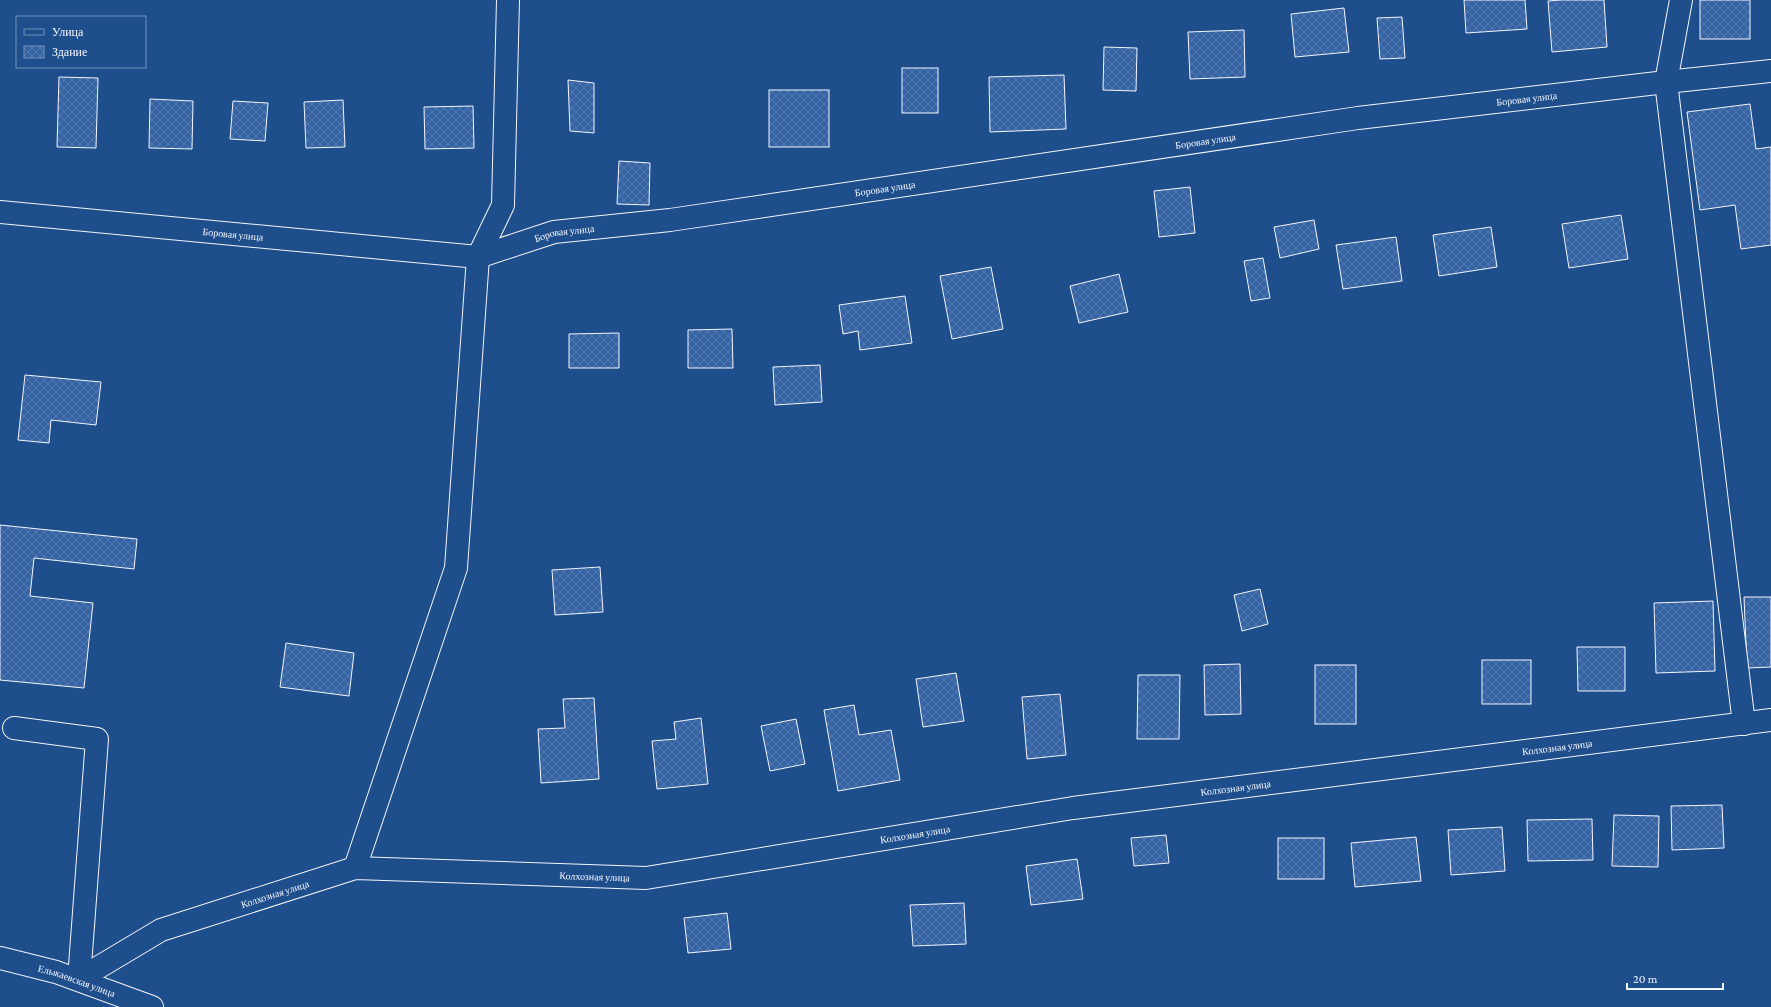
<svg xmlns="http://www.w3.org/2000/svg" width="1771" height="1007" viewBox="0 0 1771 1007" font-family="'Crimson Pro',serif">
  <defs>
    <pattern id="building-cross-hatch" width="8" height="8" patternUnits="userSpaceOnUse"><rect width="8" height="8" fill="#3563a3"/><path d="M0 0l8 8M0 8l8-8" fill="none" stroke="#537ab1"/></pattern>
  </defs>
  <rect width="100%" height="100%" fill="#1f4e8c"/>
  <!-- building -->
  <g fill="url(#building-cross-hatch)" stroke="#f2f6ff">
    <polygon points="1464,0 1525,0 1527,29 1466,33"/>
    <polygon points="1561,0 1604,0 1607,47 1552,52 1548,1"/>
    <rect x="1700" y="0" width="50" height="39"/>
    <polygon points="1344,8 1349,52 1295,57 1291,14"/>
    <polygon points="1402,17 1405,58 1380,59 1377,18"/>
    <polygon points="1244,30 1245,77 1190,79 1188,32"/>
    <polygon points="1104,47 1137,48 1136,91 1103,90"/>
    <rect x="902" y="68" width="36" height="45"/>
    <polygon points="1064,75 1066,129 990,132 989,77"/>
    <polygon points="59,77 98,78 96,148 57,147"/>
    <polygon points="568,80 594,83 594,133 570,131"/>
    <rect x="769" y="90" width="60" height="57"/>
    <polygon points="150,99 193,101 192,149 149,148"/>
    <polygon points="343,100 345,147 306,148 304,102"/>
    <polygon points="233,101 268,103 265,141 230,139"/>
    <polygon points="1750,104 1756,149 1771,147 1771,245 1741,249 1735,205 1700,210 1687,112"/>
    <polygon points="473,106 474,148 425,149 424,107"/>
    <polygon points="619,161 650,163 649,205 617,204"/>
    <polygon points="1190,187 1195,233 1159,237 1154,191"/>
    <polygon points="1621,215 1628,259 1569,268 1562,224"/>
    <polygon points="1314,220 1319,249 1280,258 1274,227"/>
    <polygon points="1491,227 1497,267 1439,276 1433,235"/>
    <polygon points="1396,237 1402,281 1343,289 1336,245"/>
    <polygon points="1263,258 1270,298 1251,301 1244,261"/>
    <polygon points="991,267 1003,329 952,339 940,276"/>
    <polygon points="1119,274 1128,312 1079,323 1070,286"/>
    <polygon points="905,296 912,343 860,350 858,331 843,334 839,305"/>
    <polygon points="732,329 733,368 688,368 688,330"/>
    <polygon points="619,333 619,368 569,368 569,334"/>
    <polygon points="820,365 822,402 775,405 773,367"/>
    <polygon points="25,375 101,382 96,425 51,420 49,443 18,440"/>
    <polygon points="0,525 137,539 134,569 34,558 30,596 93,603 84,688 0,680"/>
    <polygon points="600,567 603,612 555,615 552,570"/>
    <polygon points="1260,589 1268,624 1242,631 1234,595"/>
    <polygon points="1744,597 1771,597 1771,667 1747,668"/>
    <polygon points="1713,601 1715,671 1656,673 1654,603"/>
    <polygon points="286,643 354,653 349,696 280,687"/>
    <polygon points="1577,647 1625,647 1625,691 1578,691"/>
    <rect x="1482" y="660" width="49" height="44"/>
    <polygon points="1240,664 1241,714 1205,715 1204,665"/>
    <rect x="1315" y="665" width="41" height="59"/>
    <polygon points="956,673 964,721 923,727 916,679"/>
    <polygon points="1138,675 1180,675 1179,739 1137,739"/>
    <polygon points="1060,694 1066,755 1027,759 1022,697"/>
    <polygon points="594,698 599,779 541,783 538,729 565,728 563,699"/>
    <polygon points="854,705 859,735 891,730 900,780 838,791 824,710"/>
    <polygon points="701,718 708,784 657,789 652,741 676,739 674,722"/>
    <polygon points="796,719 805,764 770,771 761,726"/>
    <polygon points="1722,805 1724,848 1672,850 1671,806"/>
    <polygon points="1614,815 1659,816 1658,867 1612,866"/>
    <polygon points="1592,819 1593,860 1528,861 1527,820"/>
    <polygon points="1502,827 1505,871 1451,875 1448,830"/>
    <polygon points="1166,835 1169,863 1134,866 1131,838"/>
    <polygon points="1416,837 1421,881 1355,887 1351,843"/>
    <rect x="1278" y="838" width="46" height="41"/>
    <polygon points="1077,859 1083,899 1031,905 1026,866"/>
    <polygon points="964,903 966,944 913,946 910,905"/>
    <polygon points="727,913 731,949 688,953 684,918"/>
  </g>
  <g fill="none" stroke-linecap="round" stroke-linejoin="round">
    <!-- minor casing -->
    <g stroke="#f2f6ff" stroke-width="24">
      <g id="minor">
        <polyline points="1681,0 1666,82 1744,724"/>
        <path id="s1" d="M0,212L478,257L554,232L670,220L1358,118L1666,82L1771,71"/>
        <polyline points="14,728 97,739 79,979"/>
        <polyline points="355,868 456,568 478,257 503,205 508,0"/>
        <path id="s2" d="M0,958L56,972L152,1007"/>
        <path id="s3" d="M79,979L161,930L355,868L646,878L1073,808L1771,720"/>
      </g>
    </g>
    <!-- minor -->
    <use href="#minor" stroke="#1f4e8c" stroke-width="22"/>
  </g>
  <g text-anchor="middle" dominant-baseline="central" stroke-width="3" stroke-linejoin="round" paint-order="stroke">
    <!-- street labels -->
    <g font-size="10" fill="#f2f6ff" stroke="#1f4e8c">
      <text stroke="none"><textPath href="#s1" startOffset="1542">Боровая улица</textPath></text>
      <text stroke="none"><textPath href="#s1" startOffset="1218">Боровая улица</textPath></text>
      <text stroke="none"><textPath href="#s1" startOffset="894">Боровая улица</textPath></text>
      <text stroke="none"><textPath href="#s1" startOffset="234">Боровая улица</textPath></text>
      <text stroke="none"><textPath href="#s1" startOffset="570">Боровая улица</textPath></text>
      <text stroke="none"><textPath href="#s3" startOffset="1511">Колхозная улица</textPath></text>
      <text stroke="none"><textPath href="#s3" startOffset="1187">Колхозная улица</textPath></text>
      <text stroke="none"><textPath href="#s3" startOffset="863">Колхозная улица</textPath></text>
      <text stroke="none"><textPath href="#s3" startOffset="539">Колхозная улица</textPath></text>
      <text stroke="none"><textPath href="#s3" startOffset="215">Колхозная улица</textPath></text>
      <text stroke="none"><textPath href="#s2" startOffset="80">Елыкаевская улица</textPath></text>
    </g>
  </g>
  <!-- legend -->
  <rect x="16" y="16" width="130" height="52" fill="#1f4e8c" stroke="#7391ba"/>
  <rect x="24" y="29" width="20" height="6" fill="#1f4e8c" stroke="#7391ba"/>
  <text x="52" y="36" font-size="12" fill="#f2f6ff">Улица</text>
  <rect x="24" y="46" width="20" height="12" fill="url(#building-cross-hatch)" stroke="#7391ba"/>
  <text x="52" y="56" font-size="12" fill="#f2f6ff">Здание</text>
  <!-- scale -->
  <path d="M1627 983v6h96v-6" fill="none" stroke="#f2f6ff" stroke-width="2"/>
  <text x="1633" y="983" font-size="12" fill="#f2f6ff" stroke="#1f4e8c" stroke-width="3" paint-order="stroke">20 m</text>
</svg>
